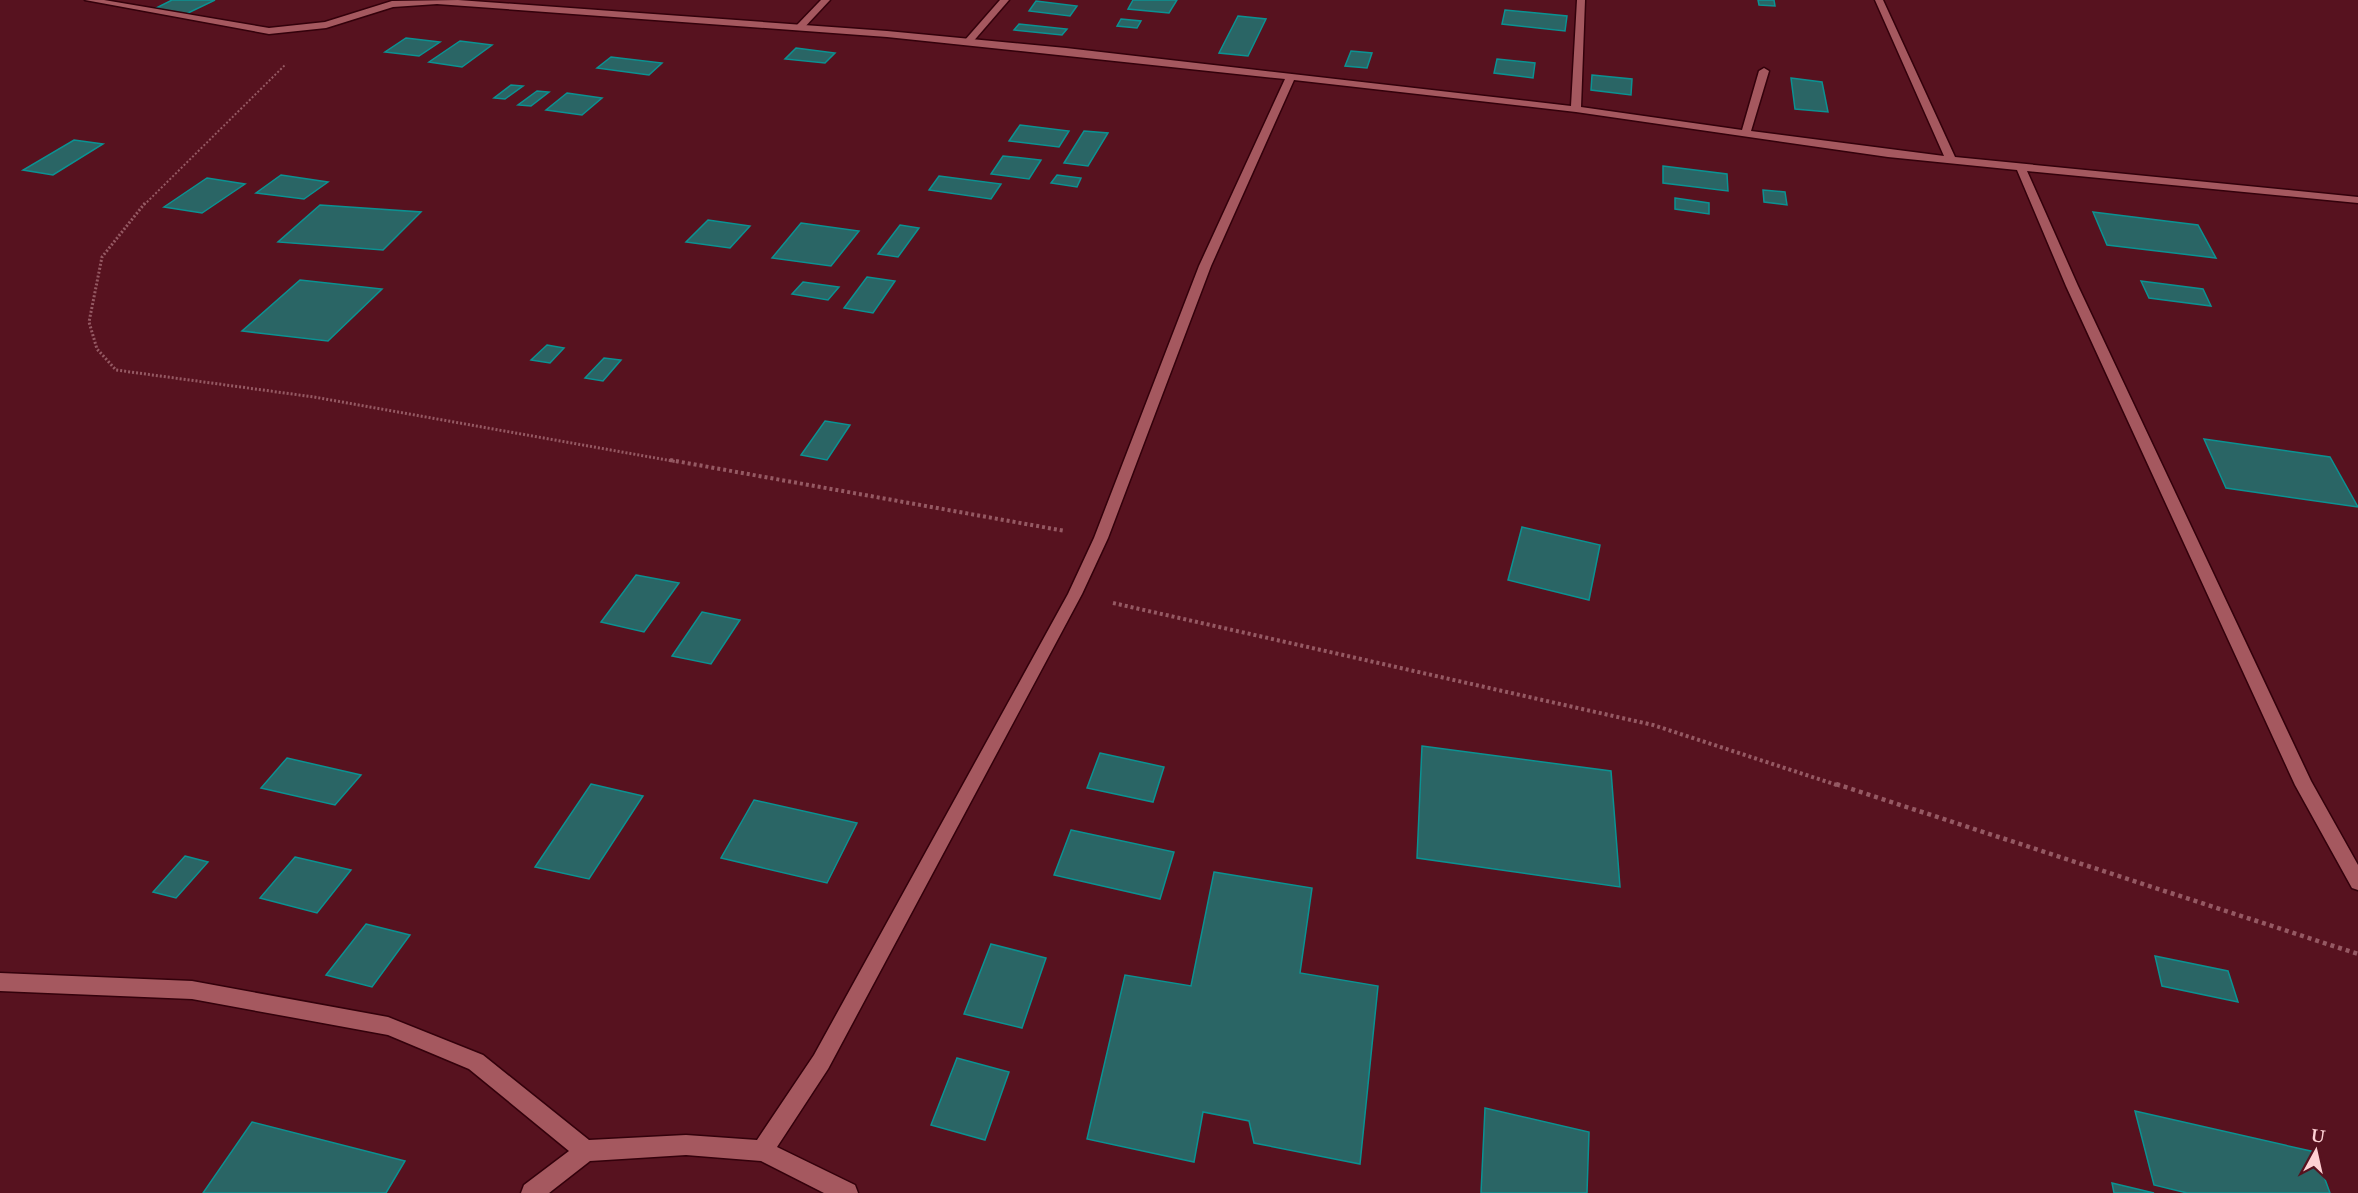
<svg xmlns="http://www.w3.org/2000/svg" width="2358" height="1193" viewBox="0 0 2358 1193" font-family="'Libre Baskerville',serif">
  <rect width="100%" height="100%" fill="#57121f"/>
  <!-- building -->
  <g fill="#2a6565" stroke="#0b9292" stroke-width="1.5">
    <polygon points="172,0 215,0 184,15 152,10"/>
    <polygon points="1133,0 1177,0 1169,13 1128,9"/>
    <polygon points="1758,0 1774,0 1775,6 1759,5"/>
    <polygon points="1036,1 1077,6 1070,16 1029,11"/>
    <polygon points="1505,10 1567,16 1565,31 1502,24"/>
    <polygon points="1238,16 1266,19 1248,56 1219,53"/>
    <polygon points="1121,19 1141,21 1137,28 1117,26"/>
    <polygon points="1019,24 1067,29 1062,35 1014,30"/>
    <polygon points="406,38 440,42 419,56 385,52"/>
    <polygon points="460,41 492,45 462,67 429,62"/>
    <polygon points="796,48 835,53 825,63 785,59"/>
    <polygon points="1351,51 1372,53 1367,68 1345,66"/>
    <polygon points="611,57 662,63 649,75 597,68"/>
    <polygon points="1497,59 1535,63 1533,78 1494,73"/>
    <polygon points="1592,75 1632,79 1631,95 1591,90"/>
    <polygon points="1791,78 1822,82 1828,112 1795,109"/>
    <polygon points="511,85 523,86 505,99 494,98"/>
    <polygon points="537,91 549,92 531,106 518,105"/>
    <polygon points="567,93 602,98 582,115 546,110"/>
    <polygon points="1020,125 1069,131 1059,147 1009,141"/>
    <polygon points="1084,131 1108,133 1088,166 1064,163"/>
    <polygon points="74,140 103,144 53,175 23,170"/>
    <polygon points="1003,156 1041,160 1029,179 991,174"/>
    <polygon points="1663,166 1727,174 1728,191 1663,183"/>
    <polygon points="281,175 328,182 304,199 256,193"/>
    <polygon points="1057,175 1081,178 1077,187 1051,183"/>
    <polygon points="939,176 1001,184 991,199 929,190"/>
    <polygon points="207,178 245,184 202,213 164,207"/>
    <polygon points="1763,190 1785,192 1787,205 1764,202"/>
    <polygon points="1675,198 1709,203 1709,214 1675,209"/>
    <polygon points="320,205 421,212 383,250 278,242"/>
    <polygon points="2093,212 2198,225 2216,258 2107,245"/>
    <polygon points="708,220 750,226 730,248 686,242"/>
    <polygon points="801,223 859,231 831,266 772,258"/>
    <polygon points="900,225 919,228 898,257 878,254"/>
    <polygon points="867,277 895,281 873,313 844,308"/>
    <polygon points="300,280 382,289 328,341 242,331"/>
    <polygon points="2141,281 2203,289 2211,306 2149,298"/>
    <polygon points="803,282 839,287 828,300 792,294"/>
    <polygon points="547,345 564,348 550,363 531,360"/>
    <polygon points="604,358 621,360 603,381 585,378"/>
    <polygon points="825,421 850,425 827,460 801,455"/>
    <polygon points="2204,439 2330,457 2358,507 2226,488"/>
    <polygon points="1522,527 1600,545 1589,600 1508,580"/>
    <polygon points="636,575 679,583 644,632 601,622"/>
    <polygon points="702,612 740,620 711,664 672,656"/>
    <polygon points="1422,746 1611,771 1620,887 1417,858"/>
    <polygon points="1100,753 1164,767 1153,802 1087,788"/>
    <polygon points="287,758 361,775 335,805 261,788"/>
    <polygon points="591,784 643,796 589,879 535,867"/>
    <polygon points="754,800 857,823 827,883 721,858"/>
    <polygon points="1071,830 1174,852 1160,899 1054,875"/>
    <polygon points="185,856 208,862 176,898 153,892"/>
    <polygon points="295,857 351,870 317,913 260,898"/>
    <polygon points="1214,872 1312,888 1300,973 1378,986 1360,1164 1254,1143 1249,1121 1203,1112 1194,1162 1087,1139 1125,975 1191,986"/>
    <polygon points="366,924 410,935 372,987 326,975"/>
    <polygon points="991,944 1046,958 1022,1028 964,1014"/>
    <polygon points="2155,956 2228,971 2238,1002 2162,986"/>
    <polygon points="957,1058 1009,1072 985,1140 931,1125"/>
    <polygon points="1485,1108 1589,1132 1587,1193 1481,1193"/>
    <polygon points="2135,1111 2315,1152 2330,1193 2187,1193 2154,1185"/>
    <polygon points="252,1122 405,1161 386,1193 203,1193"/>
    <polygon points="2112,1183 2154,1193 2114,1193"/>
  </g>
  <g fill="none" stroke-linecap="round" stroke-linejoin="round">
    <!-- lane casing -->
    <g stroke="#33010b" stroke-width="3">
      <g id="lane">
        <polygon points="821,0 830,0 802,30 796,30 796,26"/>
        <polygon points="1000,0 1009,0 971,44 965,44 965,40"/>
      </g>
    </g>
    <!-- street casing -->
    <g stroke="#33010b" stroke-width="3">
      <polygon id="street" points="85,0 104,0 269,28 325,22 392,1 458,0 887,31 1066,48 1571,106 1577,0 1585,0 1581,107 1742,130 1759,71 1764,68 1769,71 1751,131 1944,156 1875,0 1883,0 1955,157 2358,197 2358,203 2027,171 2078,286 2311,781 2358,865 2358,890 2352,888 2295,785 2066,286 2017,170 1888,157 1576,112 1294,80 1211,266 1108,538 1082,594 828,1069 777,1147 855,1185 858,1193 824,1193 761,1161 686,1155 590,1161 549,1193 521,1193 524,1185 569,1151 469,1069 388,1035 192,999 0,991 0,973 192,981 388,1017 483,1055 589,1140 686,1135 757,1140 814,1055 1068,594 1094,538 1199,266 1285,79 887,37 437,4 393,7 326,28 269,34"/>
    </g>
    <!-- path-far3 -->
    <polyline stroke="#955963" stroke-width="2" stroke-dasharray="2 2" stroke-linecap="butt" points="144,205 286,64"/>
    <!-- path-far2 -->
    <polyline stroke="#955963" stroke-width="3" stroke-dasharray="2 2" stroke-linecap="butt" points="145,203 102,257 89,322 97,349 116,370 314,397 678,462"/>
    <!-- path-far1 -->
    <g stroke="#955963" stroke-width="4" stroke-dasharray="3 3" stroke-linecap="butt">
      <polyline points="670,460 1065,531"/>
      <polyline points="1113,603 1653,725 1840,786"/>
    </g>
    <!-- path -->
    <polyline stroke="#955963" stroke-width="4.5" stroke-dasharray="4 4" stroke-linecap="butt" points="1836,784 2358,954"/>
    <!-- lane -->
    <use href="#lane" fill="#a5585f" fill-rule="evenodd"/>
    <!-- street -->
    <use href="#street" fill="#a5585f" fill-rule="evenodd"/>
  </g>
  <!-- north arrow -->
  <g transform="translate(2316 1151) rotate(8)" stroke="#57121f" stroke-width="4.5" paint-order="stroke">
  <path d="M0-4.5L10 22L0 15L-10 22Z" fill="#fed1d4"/>
  <text y="-9" font-size="16" font-weight="bold" text-anchor="middle" fill="#fed1d4">U</text>
  </g>
</svg>
